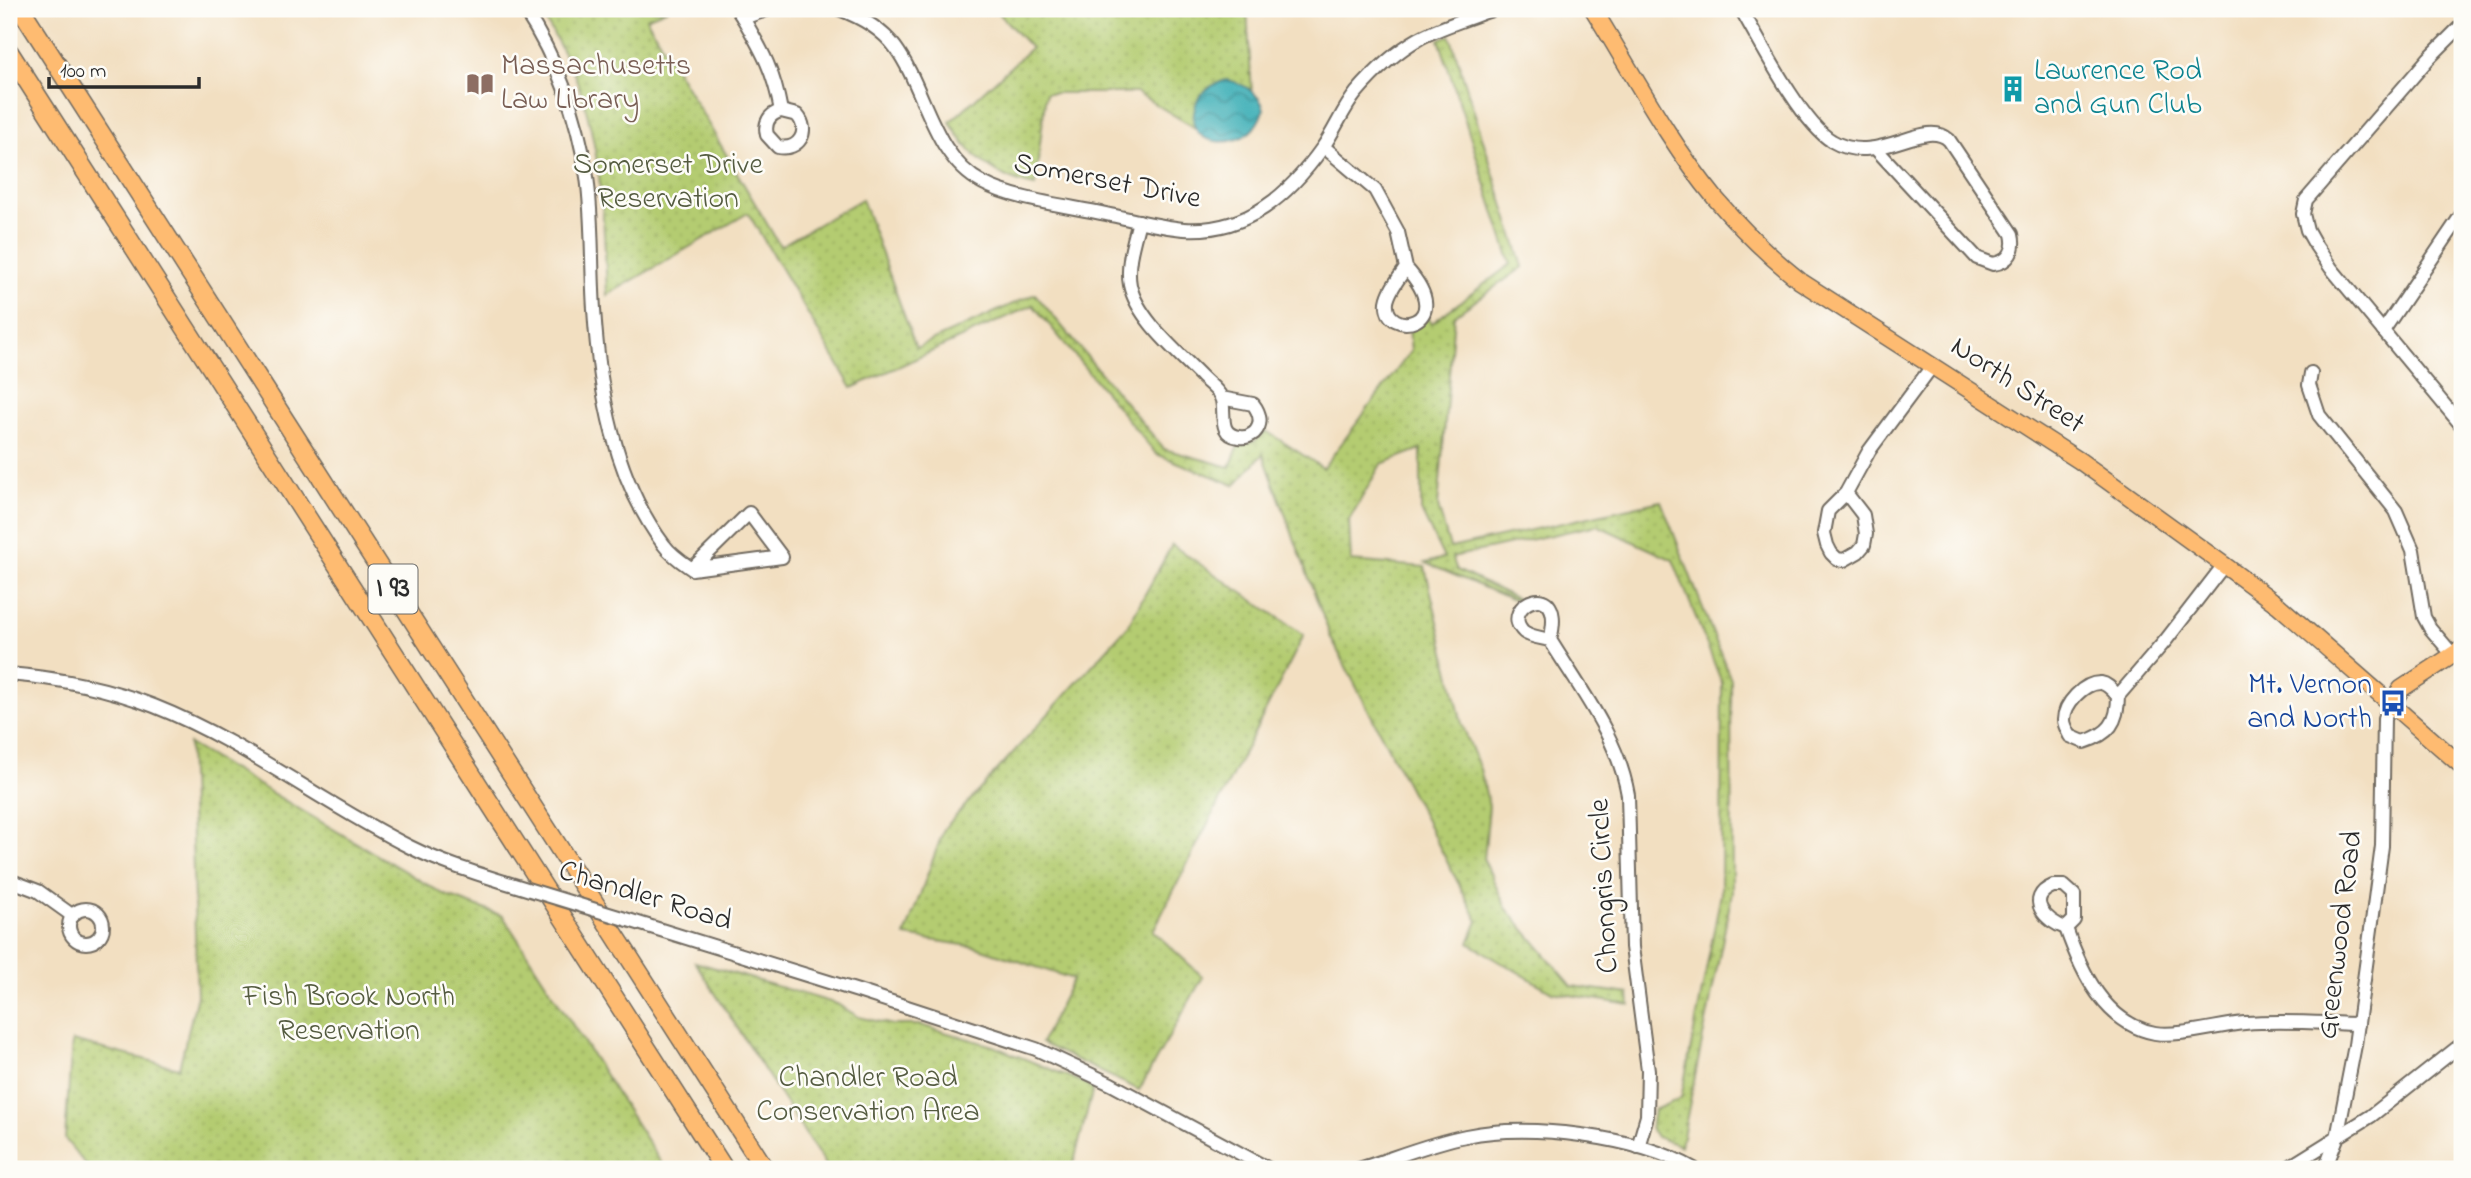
<svg xmlns="http://www.w3.org/2000/svg" width="2471" height="1178" viewBox="0 0 2471 1178" font-family="'Indie Flower',sans-serif">
  <defs>
    <pattern id="park-dots" width="8" height="8" patternUnits="userSpaceOnUse" patternTransform="scale(1.75)"><rect width="8" height="8" fill="#b4cc71"/><path d="M2 2h.1M6 6h.1" fill="none" stroke="#9baf62" stroke-width="1.8" stroke-linecap="round"/></pattern>
    <pattern id="water-waves" width="16" height="10" patternUnits="userSpaceOnUse" patternTransform="scale(1.75)"><rect width="16" height="10" fill="#3fb0b8"/><path d="M0 5q4-4 8 0t8 0" fill="none" stroke="#358f96"/></pattern>
  </defs>
  <rect width="100%" height="100%" fill="#fdfcf7"/>
  <filter id="ink" filterUnits="userSpaceOnUse"><feTurbulence type="fractalNoise" baseFrequency=".0143" numOctaves="2"/><feDisplacementMap in="SourceGraphic" scale="14" xChannelSelector="R" yChannelSelector="G"/><feConvolveMatrix kernelMatrix="1 2 1 2 8 2 1 2 1" color-interpolation-filters="sRGB"/></filter>
  <filter id="wash" filterUnits="userSpaceOnUse"><feTurbulence type="fractalNoise" baseFrequency=".00686" numOctaves="4" result="noise"/><feDisplacementMap in="SourceGraphic" scale="28" xChannelSelector="R" yChannelSelector="G"/><feGaussianBlur stdDeviation="1.57" result="paint"/><feColorMatrix in="noise" values="0 0 0 0 0 0 0 0 0 0 0 0 0 0 0 0 0 1.4 0 .05"/><feComposite in="paint" operator="in"/></filter>
  <g filter="url(#wash)">
    <rect width="100%" height="100%" fill="#f2dfc1"/>
    <!-- park -->
    <g fill="url(#park-dots)" stroke="#707c4e" stroke-width="2">
      <path d="M539,9H668L646,18L780,246L862,199L916,348L1035,294L1164,449L1230,467L1239,445L1255,441L1266,431L1323,468L1411,351L1409,329L1420,325L1427,316L1432,323L1511,264L1439,39L1450,35L1523,267L1454,316L1438,506L1450,548L1661,501L1731,680L1732,893L1681,1146L1656,1137L1651,1129L1654,1110L1681,1098L1721,894L1722,683L1673,560L1597,525L1452,557L1457,570L1518,599L1516,601L1425,563L1444,558L1421,511V449L1381,464L1349,520L1351,561L1425,567L1462,724L1480,769L1489,806L1484,860L1506,908L1572,986L1629,994L1630,1005L1552,992L1469,943L1478,921L1331,638L1263,454L1235,485L1156,454L1033,305L852,388L748,213L607,295C604,222 602,150 577,81C567,56 552,32 539,9Z"/>
      <path d="M995,9H1247L1254,128L1215,140L1137,93H1046L1035,186C997,179 968,156 950,122L1031,48Z"/>
      <polygon points="1172,545 1304,635 1153,931 1203,977 1139,1090 1041,1043 1073,979 976,947 905,936 944,829 1127,627"/>
      <polygon points="189,744 445,895 503,916 665,1169 89,1169 65,1139 72,1041 179,1068 197,996"/>
      <polygon points="695,962 837,1004 859,1017 893,1025 920,1025 993,1046 1082,1082 1093,1089 1072,1169 828,1169"/>
    </g>
    <!-- water -->
    <path fill="url(#water-waves)" stroke="#356e72" stroke-width="2" d="M1226,80C1242,82 1260,94 1264,109C1261,117 1257,126 1250,132C1235,145 1200,147 1194,124C1192,119 1194,113 1195,108C1198,91 1212,85 1226,80Z"/>
  </g>
  <g filter="url(#ink)">
    <g fill="none" stroke-linecap="round" stroke-linejoin="round">
      <!-- minor casing -->
      <g stroke="#716a60" stroke-width="16">
        <g id="minor">
          <path d="M524,9C557,59 578,118 587,177C593,220 591,265 594,309C599,389 614,479 664,545C671,555 682,562 692,569L749,513L782,557L692,569"/>
          <polyline points="737,9 743,18 769,9"/>
          <path d="M839,9C860,17 881,28 895,47C926,89 932,156 983,183C1014,200 1070,206 1106,214C1131,219 1158,227 1184,229C1247,233 1289,195 1323,147C1335,130 1343,109 1356,93C1373,73 1397,51 1420,38C1443,26 1470,18 1494,9"/>
          <path d="M1741,9C1759,40 1802,124 1832,141C1877,168 1924,117 1949,140L2012,234C2016,250 2009,262 1993,264L1977,258L1877,150"/>
          <path d="M743,18C763,52 774,72 781,111C769,114 764,123 767,135L778,147C799,151 811,131 797,115L781,111"/>
          <polyline points="2462,25 2429,58 2306,200 2303,214 2307,230 2316,246 2331,268 2462,426"/>
          <path d="M1324,147L1375,190L1398,232L1406,268C1399,278 1389,290 1387,302C1383,339 1460,327 1406,268"/>
          <path d="M1139,221C1134,241 1126,264 1130,285C1137,319 1179,353 1202,377C1208,383 1218,390 1221,397C1227,411 1216,434 1239,437C1244,438 1250,436 1254,433C1263,424 1260,413 1253,404L1221,398"/>
          <polyline points="2383,331 2462,214"/>
          <polyline points="2311,373 2309,385 2319,415 2396,511 2413,550 2424,617 2430,628 2453,655"/>
          <polyline points="1846,493 1863,515 1866,534 1864,545 1858,552 1844,560 1837,559 1831,553 1827,545 1824,533 1828,511 1846,493 1869,451 1933,365"/>
          <path d="M1550,640C1542,638 1531,637 1524,632C1496,606 1568,572 1550,640C1580,689 1618,737 1628,795L1632,947L1648,1070L1647,1116L1638,1147"/>
          <path d="M9,674C58,678 108,688 154,706C245,742 322,803 410,847C440,862 472,872 504,882"/>
          <path d="M2118,696C2118,723 2109,734 2084,742L2070,736C2068,732 2064,725 2064,720C2064,704 2084,682 2101,683C2108,684 2113,691 2118,696L2166,640L2224,565"/>
          <polyline points="9,880 38,891 73,916"/>
          <path d="M2053,886H2064L2074,895V920L2066,928C2046,922 2024,898 2053,886Z"/>
          <circle cx="86" cy="926" r="17"/>
          <polyline points="648,926 858,991 1036,1049 1111,1084 1269,1169"/>
          <path d="M2066,928C2081,971 2105,1024 2155,1033C2178,1037 2220,1025 2245,1023C2282,1020 2320,1023 2358,1024"/>
          <path d="M1359,1169C1394,1158 1430,1143 1466,1136C1530,1123 1637,1136 1694,1169"/>
          <polyline points="2286,1169 2371,1116 2462,1044"/>
          <polyline points="2325,1169 2337,1138 2355,1045 2371,929 2382,846 2384,718 2392,705"/>
        </g>
      </g>
      <!-- major casing -->
      <g stroke="#716a60" stroke-width="19">
        <g id="major">
          <path d="M1593,9C1632,72 1668,141 1715,198C1741,229 1769,256 1800,281L2080,461L2224,565L2278,605L2462,766"/>
          <polyline points="2392,705 2401,689 2462,649"/>
        </g>
      </g>
      <!-- highway casing -->
      <g stroke="#716a60" stroke-width="21">
        <g id="highway">
          <polyline points="21,9 765,1169"/>
          <polyline points="9,52 724,1169"/>
        </g>
      </g>
      <!-- minor -->
      <use href="#minor" stroke="#fff" stroke-width="12"/>
      <!-- major -->
      <use href="#major" stroke="#febb71" stroke-width="16"/>
      <!-- highway -->
      <use href="#highway" stroke="#febb71" stroke-width="18"/>
      <!-- minor-bridge casing -->
      <g stroke="#716a60" stroke-width="16" stroke-linecap="butt">
        <polyline id="minor-bridge" points="504,882 648,926"/>
      </g>
      <!-- minor-bridge -->
      <use href="#minor-bridge" stroke="#fff" stroke-width="12"/>
    </g>
  </g>
  <!-- icons -->
  <defs>
    <g id="library-bare" transform="scale(2.1)"><path d="M-6-4Q-3-5.5-.7-3.5V5Q-3 3-6 4ZM6-4Q3-5.5 .7-3.5V5Q3 3 6 4Z" fill="#8d6e63" stroke="#fdfcf7" stroke-width="2.5" paint-order="stroke"/></g>
    <g id="building-bare" transform="scale(2.1)"><path d="M-4-6H4V6H1V3H-1V6H-4ZM-2.5-4.3h1.7v1.8h-1.7ZM.8-4.3h1.7v1.8H.8ZM-2.5-1h1.7V.8h-1.7ZM.8-1h1.7V.8H.8Z" fill="#0f9aa8" stroke="#fdfcf7" stroke-width="2.5" paint-order="stroke"/></g>
    <g id="bus-bare" transform="scale(2.1)"><path d="M-5-6H5V4H4V6H2V4H-2V6H-4V4H-5ZM-3.5-4V0h7V-4ZM-3.5 1.2v1.5H-2V1.2ZM2 1.2v1.5H3.5V1.2Z" fill="#1a4fb4" stroke="#fdfcf7" stroke-width="2.5" paint-order="stroke"/></g>
  </defs>
  <g fill-rule="evenodd">
    <use href="#library-bare" x="480" y="84"/>
    <use href="#building-bare" x="2013" y="89"/>
    <use href="#bus-bare" x="2393" y="703"/>
  </g>
  <g text-anchor="middle" dominant-baseline="central" stroke-width="5" stroke-linejoin="round" paint-order="stroke">
    <!-- shield labels -->
    <rect fill="#fdfcf7" stroke="#6a6a68" stroke-width="2" x="368.5" y="564.5" width="49" height="49" rx="5"/>
    <g font-size="28" font-weight="bold" fill="#2b2b2b">
      <text x="393" y="589">I 93</text>
    </g>
    <!-- education labels -->
    <g font-size="30" fill="#785e54" stroke="#fdfcf7" text-anchor="start">
      <text x="501" y="67">Massachusetts<tspan x="501" dy="34">Law Library</tspan></text>
    </g>
    <!-- culture labels -->
    <g font-size="30" fill="#0d838f" stroke="#fdfcf7" text-anchor="start">
      <text x="2034" y="72">Lawrence Rod<tspan x="2034" dy="34">and Gun Club</tspan></text>
    </g>
    <!-- park labels -->
    <g font-size="30" fill="#545b40" stroke="#fdfcf7">
      <text x="668" y="166">Somerset Drive<tspan x="668" dy="34">Reservation</tspan></text>
      <text x="349" y="998">Fish Brook North<tspan x="349" dy="34">Reservation</tspan></text>
      <text x="868" y="1079">Chandler Road<tspan x="868" dy="34">Conservation Area</tspan></text>
    </g>
    <!-- street labels -->
    <g font-size="30" fill="#2b2b2b" stroke="#fdfcf7">
      <text transform="translate(1107 182) rotate(11)">Somerset Drive</text>
      <text transform="translate(2017 386) rotate(33)">North Street</text>
      <text transform="translate(1605 886) rotate(-93)">Chongris Circle</text>
      <text transform="translate(645 897) rotate(17)">Chandler Road</text>
      <text transform="translate(2341 935) rotate(-83)">Greenwood Road</text>
    </g>
    <!-- transit labels -->
    <g font-size="30" fill="#164399" stroke="#fdfcf7" text-anchor="end">
      <text x="2372" y="686">Mt. Vernon<tspan x="2372" dy="34">and North</tspan></text>
    </g>
  </g>
  <!-- margin -->
  <rect width="2471" height="1178" fill="none" stroke="#fdfcf7" stroke-width="35"/>
  <!-- scale -->
  <path d="M49 77v10h150v-10" fill="none" stroke="#2b2b2b" stroke-width="3.5"/>
  <text x="60" y="77" font-size="21" fill="#2b2b2b" stroke="#fdfcf7" stroke-width="5" paint-order="stroke">100 m</text>
</svg>
